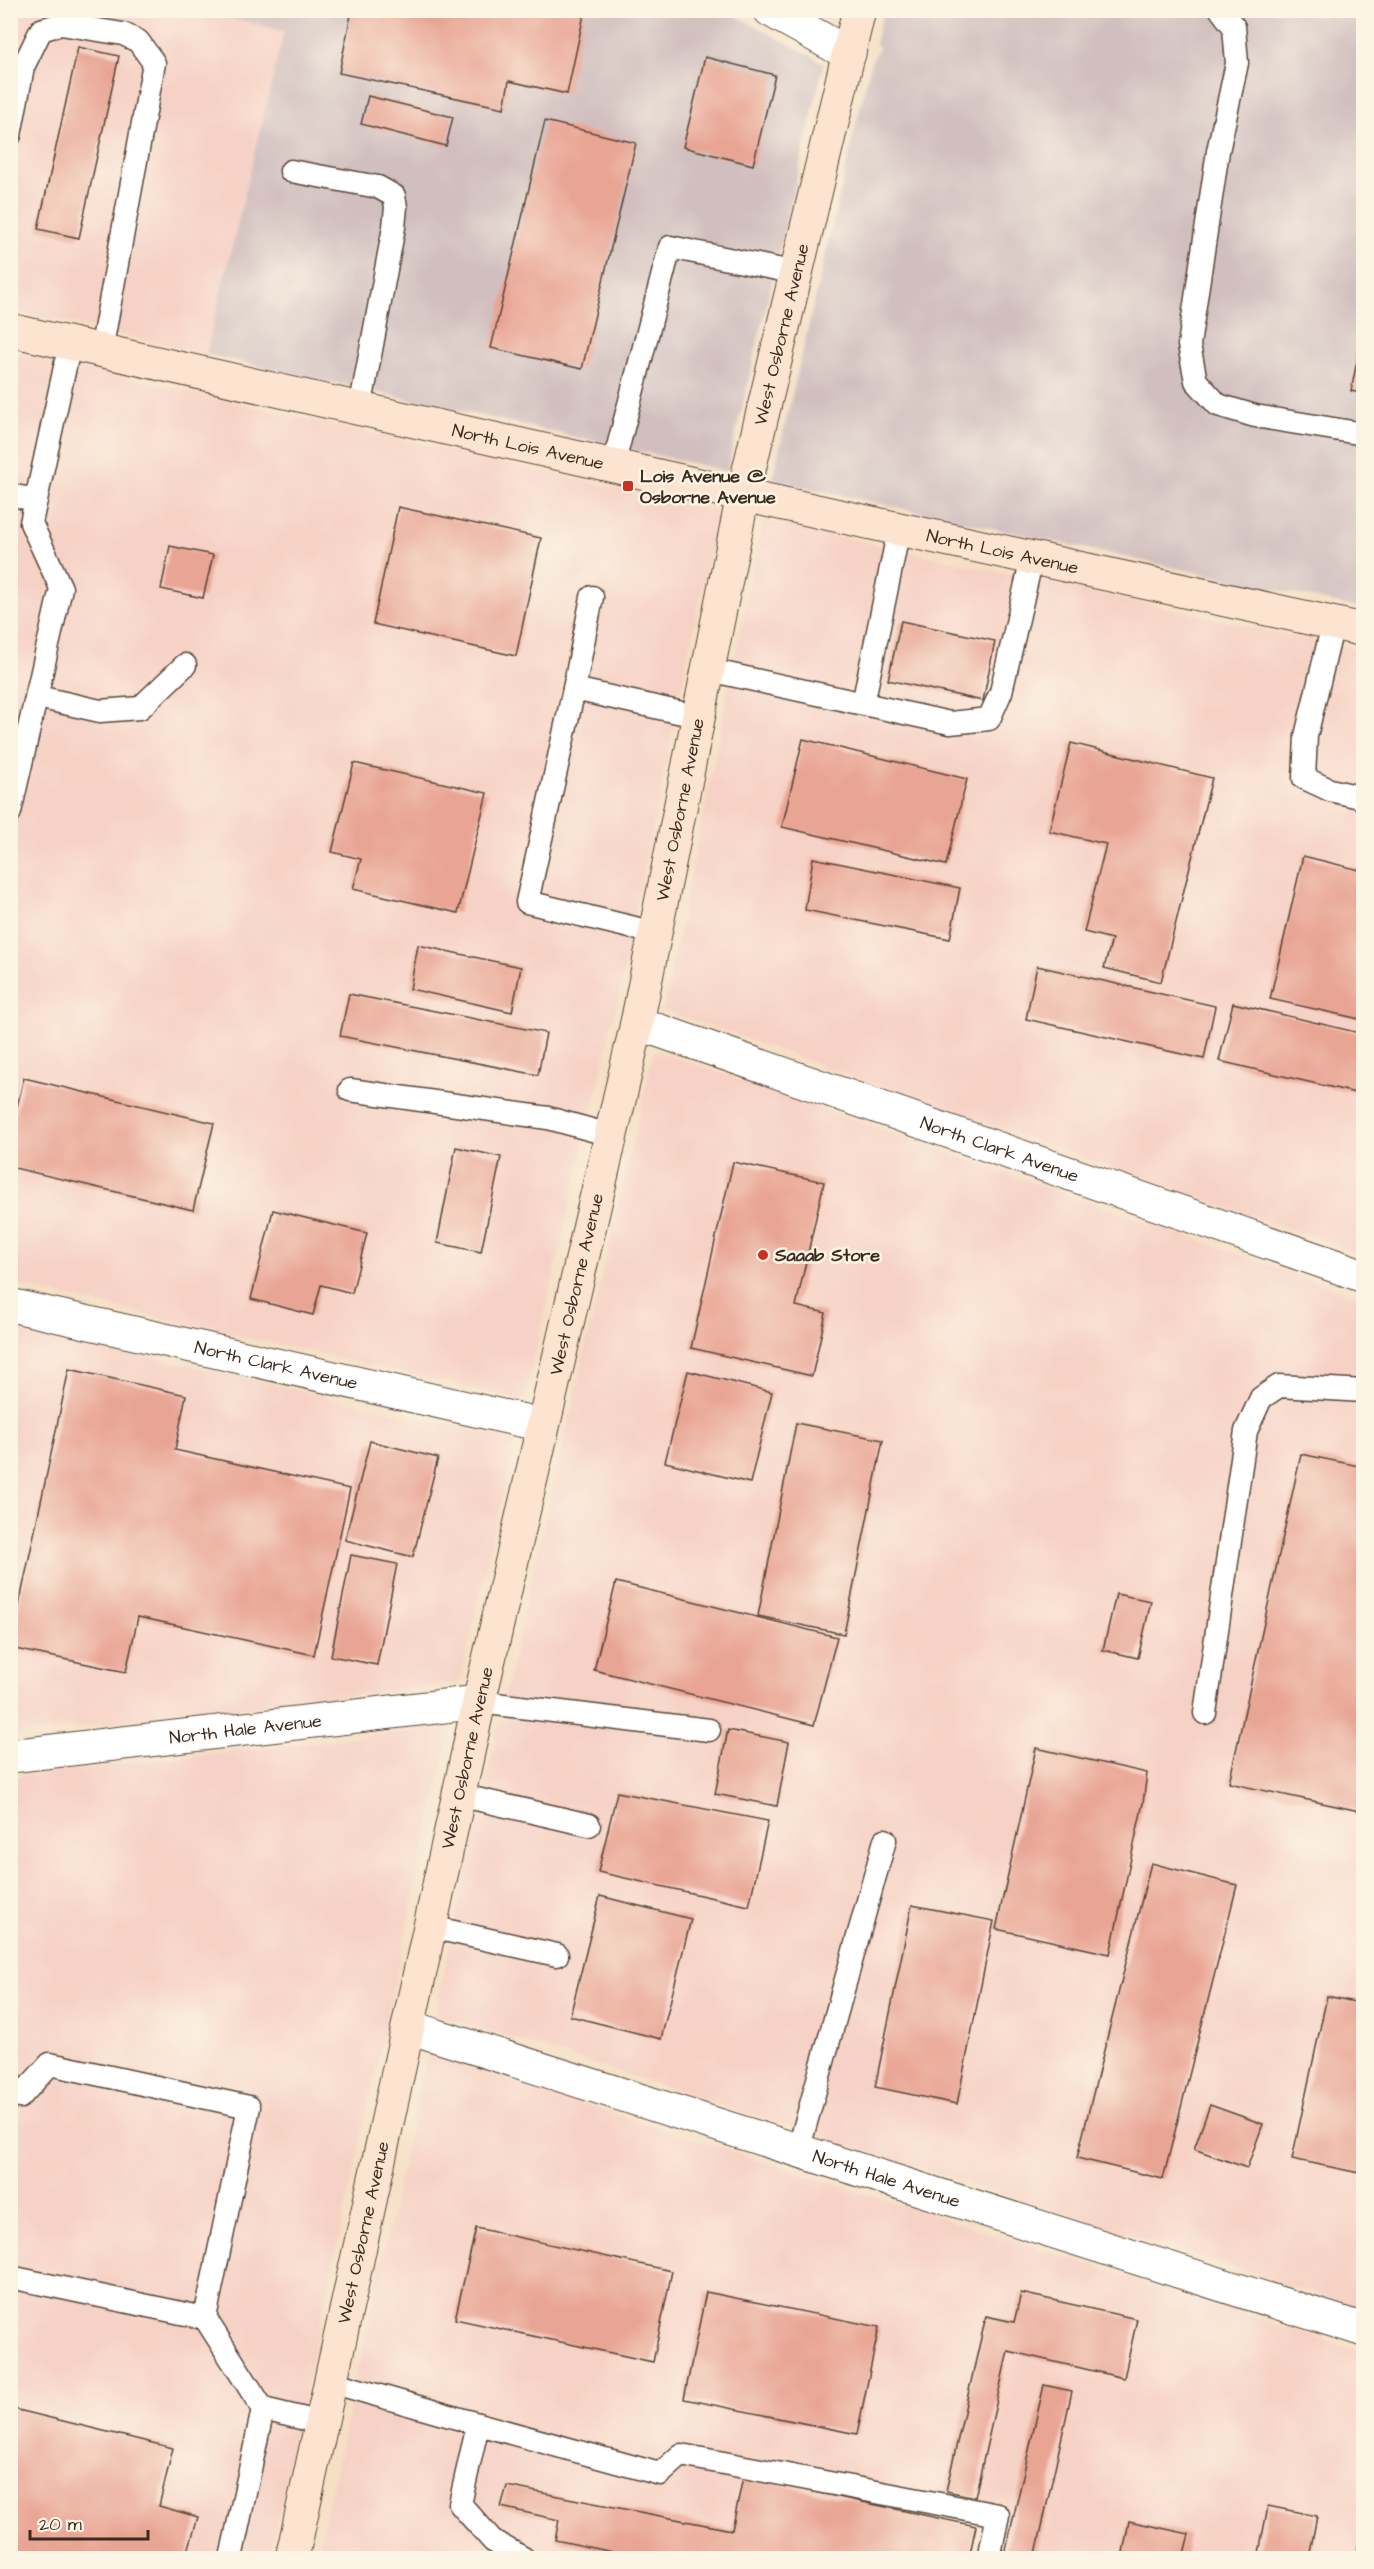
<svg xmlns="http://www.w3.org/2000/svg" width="1374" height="2569" viewBox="0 0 1374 2569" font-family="'Architects Daughter',sans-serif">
  <rect width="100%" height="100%" fill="#fcf5e5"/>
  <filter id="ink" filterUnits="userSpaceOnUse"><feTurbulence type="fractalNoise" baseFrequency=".0167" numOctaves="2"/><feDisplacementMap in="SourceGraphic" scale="12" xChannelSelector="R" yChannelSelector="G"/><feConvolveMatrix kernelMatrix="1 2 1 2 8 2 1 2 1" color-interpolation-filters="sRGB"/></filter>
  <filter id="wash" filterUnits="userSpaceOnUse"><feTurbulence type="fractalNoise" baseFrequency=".008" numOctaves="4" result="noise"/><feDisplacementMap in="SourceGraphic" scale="24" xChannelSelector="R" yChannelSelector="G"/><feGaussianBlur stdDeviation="1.35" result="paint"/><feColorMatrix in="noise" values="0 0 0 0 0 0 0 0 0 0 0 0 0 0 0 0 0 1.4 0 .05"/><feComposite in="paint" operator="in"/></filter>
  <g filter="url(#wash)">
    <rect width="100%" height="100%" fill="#f5e0c6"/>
    <!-- built -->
    <g fill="#f6d1c5">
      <polygon points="11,11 199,11 284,31 206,354 11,310"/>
      <polygon points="11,352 718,511 614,1017 607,1034 610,1035 524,1400 11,1284"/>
      <polygon points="763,520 1363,651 1363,1255 663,1010"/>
      <polygon points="654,1050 1363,1298 1363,2309 435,2014 499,1721 506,1719 503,1703"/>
      <polygon points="11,1325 515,1440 460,1683 11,1735"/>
      <polygon points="451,1726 269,2558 11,2558 10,1777"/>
      <polygon points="427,2054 1363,2352 1363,2558 316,2558"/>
    </g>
    <!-- industrial -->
    <g fill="#d1bfbf">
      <polygon points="199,11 727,11 824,63 727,471 206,354 284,31"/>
      <polygon points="883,11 1363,11 1363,609 772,480 871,62 880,47 875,44"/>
    </g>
    <g id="blocks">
      <!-- building -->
      <g fill="#e9a594">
        <polygon points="352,10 585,10 567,94 509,81 504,108 339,73"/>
        <polygon points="78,47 119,56 79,238 38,229"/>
        <polygon points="705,57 775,75 753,165 683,147"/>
        <polygon points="368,96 453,117 446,146 361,124"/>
        <polygon points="545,121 636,143 582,369 491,348"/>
        <polygon points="1362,336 1364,336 1364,394 1351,391"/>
        <polygon points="398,507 541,538 516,656 373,624"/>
        <polygon points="170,546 213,555 203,598 161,589"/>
        <polygon points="901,621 995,641 983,701 888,680"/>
        <polygon points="803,739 967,779 946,865 782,827"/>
        <polygon points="1071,743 1212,778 1161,982 1104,968 1112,939 1084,932 1106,844 1049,831"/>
        <polygon points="354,763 487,793 458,913 353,889 361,859 332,852"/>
        <polygon points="1303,856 1364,871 1364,1020 1270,999"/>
        <polygon points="813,858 960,888 950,939 805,910"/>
        <polygon points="418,945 521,967 512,1012 410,989"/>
        <polygon points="1037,966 1215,1006 1204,1059 1026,1019"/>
        <polygon points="349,994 546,1033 538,1075 340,1036"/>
        <polygon points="1233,1003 1364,1034 1364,1095 1219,1061"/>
        <polygon points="24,1078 214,1123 193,1210 10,1167 10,1135"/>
        <polygon points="456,1147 501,1157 481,1252 437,1243"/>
        <polygon points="733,1162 824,1182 796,1306 826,1313 812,1376 691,1348"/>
        <polygon points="273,1210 367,1233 352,1293 321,1285 313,1315 251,1299"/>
        <polygon points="69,1369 186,1395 175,1450 350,1489 314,1655 138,1617 126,1672 10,1648"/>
        <polygon points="688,1371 772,1392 750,1483 665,1462"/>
        <polygon points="796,1423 883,1440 844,1634 758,1616"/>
        <polygon points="370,1441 438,1458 413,1557 345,1540"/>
        <polygon points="1301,1454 1364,1467 1364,1812 1229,1783"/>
        <polygon points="351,1555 397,1564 377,1665 331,1656"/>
        <polygon points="616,1582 837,1637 814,1725 594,1670"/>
        <polygon points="1116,1594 1151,1601 1138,1658 1103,1650"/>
        <polygon points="728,1730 789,1742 777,1806 715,1794"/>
        <polygon points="1036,1748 1147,1773 1143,1803 1110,1954 996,1929"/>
        <polygon points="617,1792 768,1821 749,1906 598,1872"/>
        <polygon points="1151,1863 1237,1885 1163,2179 1077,2158"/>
        <polygon points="600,1896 691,1919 661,2039 570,2016"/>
        <polygon points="912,1905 994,1921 957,2104 875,2087"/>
        <polygon points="1327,1996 1364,2004 1364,2174 1292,2159"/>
        <polygon points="1210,2105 1263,2124 1247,2168 1194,2149"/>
        <polygon points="476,2228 672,2271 653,2362 455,2319"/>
        <polygon points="706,2292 879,2327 857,2434 684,2399"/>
        <polygon points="1021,2293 1137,2319 1124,2378 1008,2351 975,2497 946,2491 986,2316 1014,2322"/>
        <polygon points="1044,2385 1072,2391 1035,2558 1004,2558"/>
        <polygon points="10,2408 173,2448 159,2506 198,2517 186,2558 10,2558"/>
        <polygon points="743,2477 976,2526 969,2558 642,2558 555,2540 559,2520 501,2507 507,2486 732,2530"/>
        <polygon points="1268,2506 1317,2516 1309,2558 1258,2558"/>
        <polygon points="1129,2521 1189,2534 1183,2558 1122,2558"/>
        <polygon points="1362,2525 1364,2558 1356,2558"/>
      </g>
    </g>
  </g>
  <g filter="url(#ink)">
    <use href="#blocks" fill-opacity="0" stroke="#574537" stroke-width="1.5"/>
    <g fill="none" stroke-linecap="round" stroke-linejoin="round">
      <!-- lane casing -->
      <g stroke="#574537" stroke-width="25">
        <g id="lane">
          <polyline points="1221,10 1234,27 1237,63 1218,151 1189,345 1196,381 1218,405 1255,416 1364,434"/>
          <polyline points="10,135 23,67 41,30 61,24 123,34 138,41 154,63 101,351"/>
          <polyline points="291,171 378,187 394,196 396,207 394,227 360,409"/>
          <polyline points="613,466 670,247 797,273"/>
          <polyline points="10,495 36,500"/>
          <polyline points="592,597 574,689 700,717"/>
          <polyline points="1333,624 1306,736 1304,778 1330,790 1364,798"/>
          <polyline points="709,670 950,723 989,719 1001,692 1032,558"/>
          <polyline points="574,689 527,902 655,933"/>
          <polyline points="38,697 100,711 140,708 185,665"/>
          <polyline points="863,704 899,529"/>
          <polyline points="10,812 61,588 31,523 70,344"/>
          <polyline points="350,1090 548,1118 610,1135"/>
          <polyline points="479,1702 709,1730"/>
          <polyline points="1205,1713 1246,1431 1261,1398 1279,1386 1364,1391"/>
          <polyline points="459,1795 589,1825"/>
          <polyline points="431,1927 557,1955"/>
          <polyline points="10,2095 20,2097 50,2064 249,2107 205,2318 10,2277"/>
          <polyline points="798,2151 885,1840"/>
          <polyline points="205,2318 263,2409"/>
          <polyline points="331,2382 478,2424 460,2504 493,2541 523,2558"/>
          <polyline points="478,2424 660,2474 681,2455 998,2515 989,2558"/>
          <polyline points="231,2558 263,2409 322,2423"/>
        </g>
      </g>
      <!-- street casing -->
      <g stroke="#574537" stroke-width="35">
        <g id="street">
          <polyline points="770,10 849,54"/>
          <path id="s1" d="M637,1023L1364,1276"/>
          <path id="s2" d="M10,1305L542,1425"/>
          <path id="s3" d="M10,1756L479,1702"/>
          <path id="s4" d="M409,2027L1364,2330"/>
        </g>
      </g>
      <!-- secondary casing -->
      <g stroke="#574537" stroke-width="35">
        <g id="secondary">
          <path id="s5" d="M10,330L743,495L1364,630"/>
          <path id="s6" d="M292,2558L479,1702L637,1023L743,495L859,10"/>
        </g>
      </g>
      <!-- lane -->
      <use href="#lane" stroke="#fff" stroke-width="22"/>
      <!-- street -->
      <use href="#street" stroke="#fff" stroke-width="33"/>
      <!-- secondary -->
      <use href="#secondary" stroke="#fde4d1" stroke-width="33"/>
    </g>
  </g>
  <!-- markers -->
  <g fill="#c8321e" stroke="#fcf5e5" stroke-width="2">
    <rect x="622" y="480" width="12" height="12" rx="3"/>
    <circle cx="763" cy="1255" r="6"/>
  </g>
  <g text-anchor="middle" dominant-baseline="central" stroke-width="5" stroke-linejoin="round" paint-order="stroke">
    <!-- street labels -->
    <g font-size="18" fill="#3b2a1e" stroke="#fcf5e5">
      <text stroke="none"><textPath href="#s6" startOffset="2277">West Osborne Avenue</textPath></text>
      <text stroke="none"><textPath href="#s5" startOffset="531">North Lois Avenue</textPath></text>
      <text stroke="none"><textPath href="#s5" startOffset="1017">North Lois Avenue</textPath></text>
      <text stroke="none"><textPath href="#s6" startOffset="1791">West Osborne Avenue</textPath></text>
      <text stroke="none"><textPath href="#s1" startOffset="384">North Clark Avenue</textPath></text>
      <text stroke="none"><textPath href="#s6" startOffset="1305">West Osborne Avenue</textPath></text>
      <text stroke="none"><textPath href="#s2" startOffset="273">North Clark Avenue</textPath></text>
      <text stroke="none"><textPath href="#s3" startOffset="237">North Hale Avenue</textPath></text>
      <text stroke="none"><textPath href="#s6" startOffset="819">West Osborne Avenue</textPath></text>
      <text stroke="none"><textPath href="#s4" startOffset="501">North Hale Avenue</textPath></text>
      <text stroke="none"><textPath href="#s6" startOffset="333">West Osborne Avenue</textPath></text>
    </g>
    <!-- poi labels -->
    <g font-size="18" font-weight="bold" fill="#3b2a1e" stroke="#fcf5e5" text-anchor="start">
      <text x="640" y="476">Lois Avenue @<tspan x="640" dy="21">Osborne Avenue</tspan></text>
      <text x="775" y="1255">Saaab Store</text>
    </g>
  </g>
  <!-- margin -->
  <rect width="1374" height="2569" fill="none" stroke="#fcf5e5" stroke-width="36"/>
  <!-- scale -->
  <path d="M30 2530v9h118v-9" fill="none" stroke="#3b2a1e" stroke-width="3"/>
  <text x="39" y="2530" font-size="18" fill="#3b2a1e" stroke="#fcf5e5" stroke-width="4.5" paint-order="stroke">20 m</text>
</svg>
